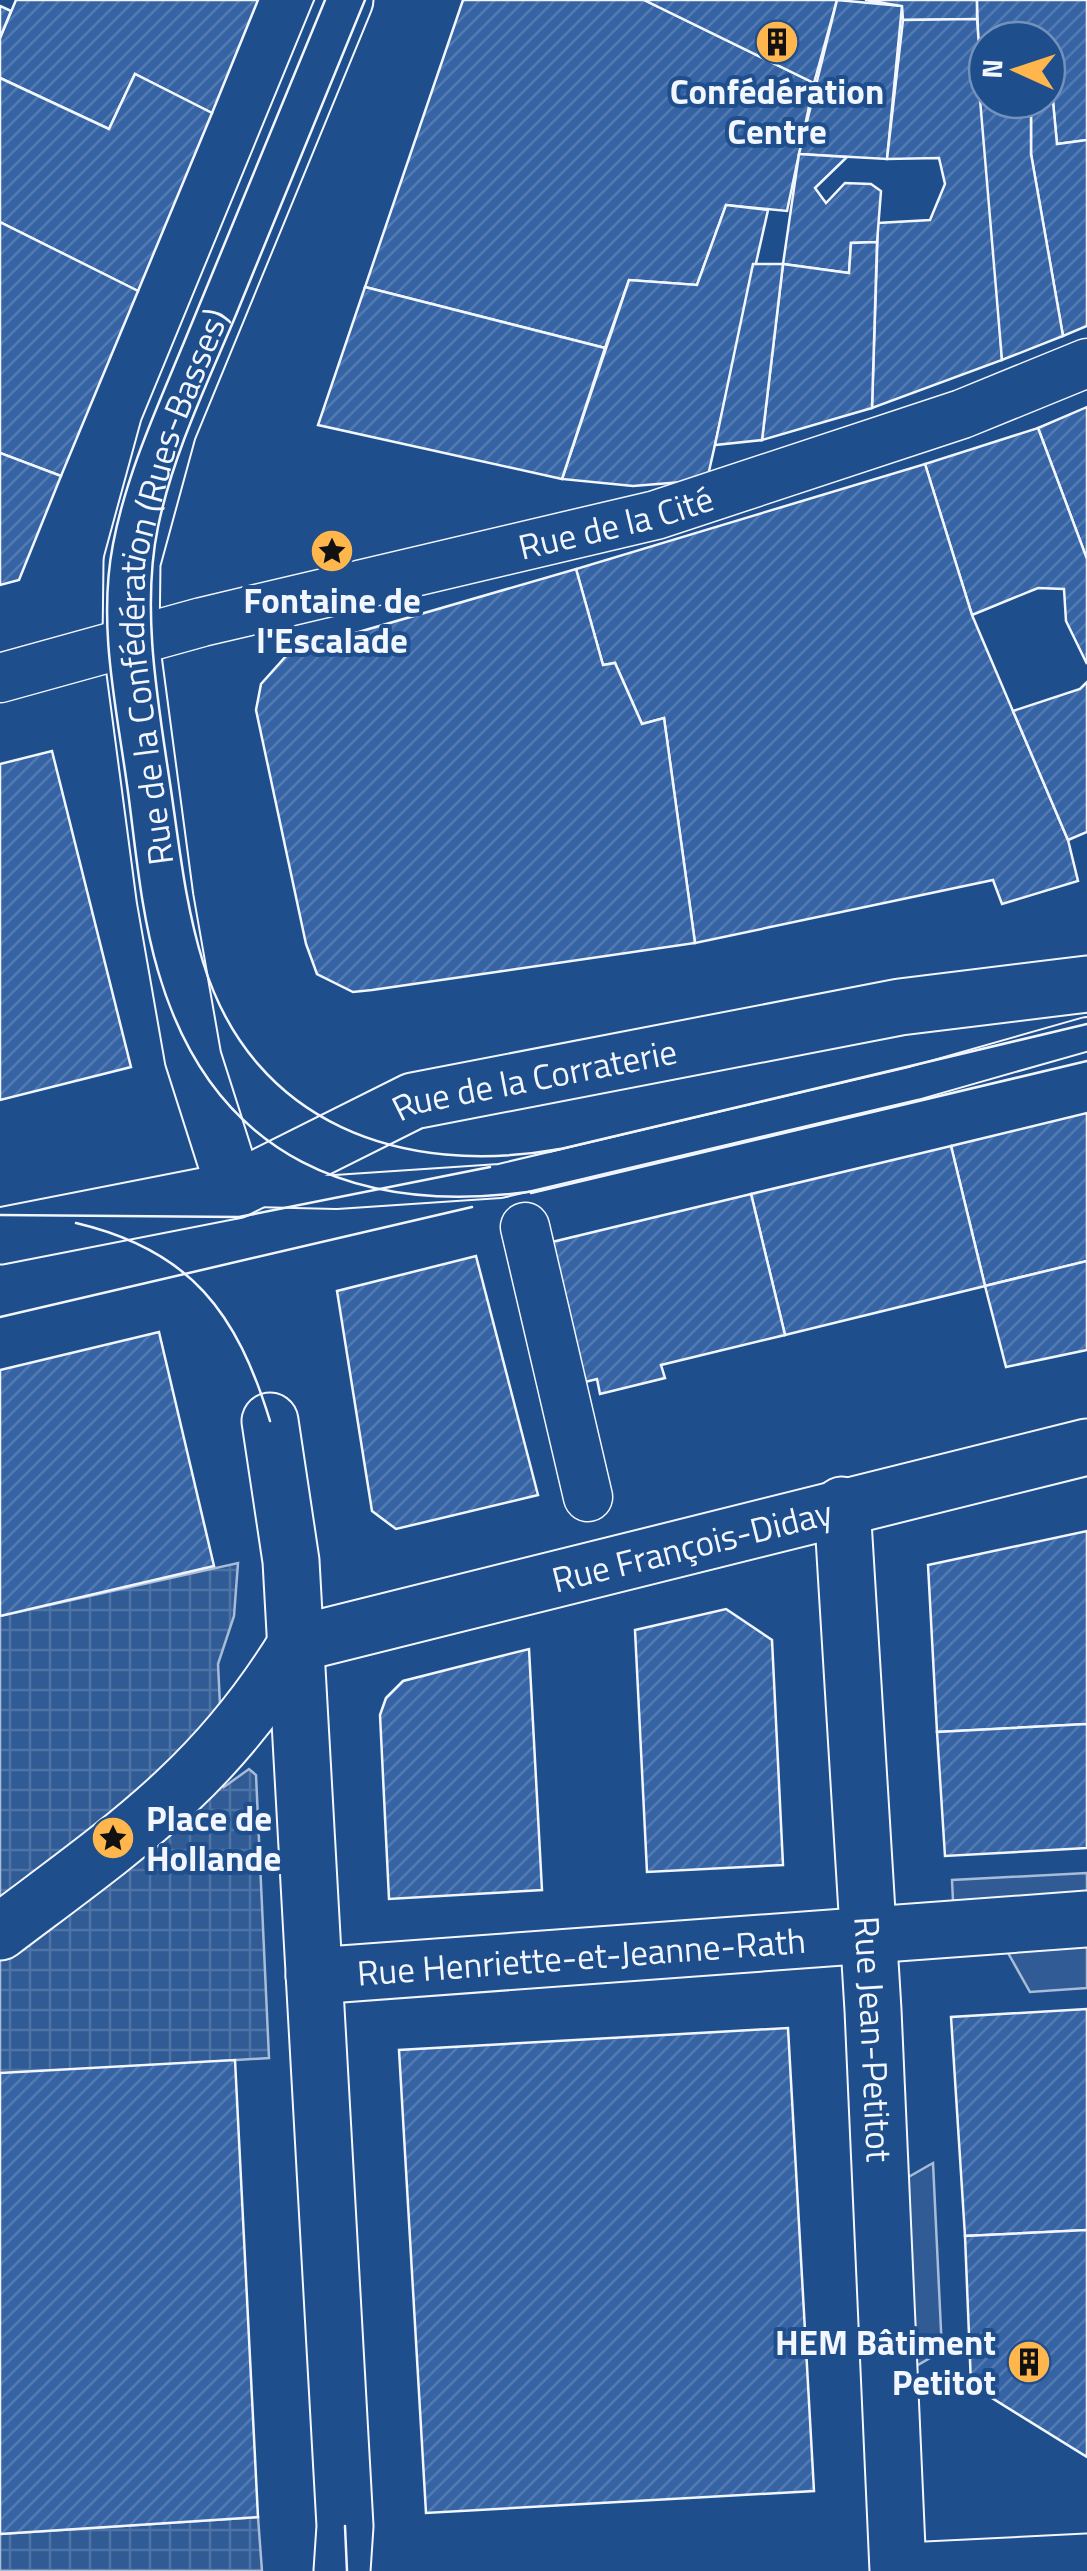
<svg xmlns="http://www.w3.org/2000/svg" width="1087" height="2571" viewBox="0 0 1087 2571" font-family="'Titillium Web',sans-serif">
  <defs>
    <pattern id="plaza-grid" width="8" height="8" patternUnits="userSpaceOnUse" patternTransform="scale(2.5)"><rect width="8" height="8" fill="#305b95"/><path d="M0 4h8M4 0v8" fill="none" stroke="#4e73a5"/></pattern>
    <pattern id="building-hatch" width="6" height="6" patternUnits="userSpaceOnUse" patternTransform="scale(2.5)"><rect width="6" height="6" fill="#3563a3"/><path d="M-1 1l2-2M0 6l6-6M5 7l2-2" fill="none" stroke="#537ab1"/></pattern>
  </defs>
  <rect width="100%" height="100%" fill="#1f4e8c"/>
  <!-- parking -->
  <g fill="#305b95" stroke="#a8bbd7" stroke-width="2.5">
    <polygon points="1087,1873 1087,1894 953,1901 952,1880"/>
    <polygon points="1087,1939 1087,1988 1030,1992 1003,1944"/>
    <polygon points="933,2163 942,2351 897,2377 891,2187"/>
  </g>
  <!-- plaza -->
  <g fill="url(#plaza-grid)" stroke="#a8bbd7" stroke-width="2.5">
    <polygon points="238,1563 234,1616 218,1664 224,1787 249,1769 256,1775 269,2058 0,2075 0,1616"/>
    <polygon points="258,2517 262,2571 0,2571 0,2534"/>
  </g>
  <!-- building -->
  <g fill="url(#building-hatch)" stroke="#f2f6ff" stroke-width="2.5">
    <polygon points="16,0 258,0 212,113 135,74 109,129 0,78 0,38"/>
    <polygon points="463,0 644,0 814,83 787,211 726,205 697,285 629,280 605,348 365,287"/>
    <polygon points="644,0 837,0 814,83"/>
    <polygon points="837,0 902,6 887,159 799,154"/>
    <polygon points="865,0 977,0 977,19 903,20 902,6"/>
    <polygon points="977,0 1087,0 1087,140 1057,144 1052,91 1047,91 1047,40 987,40 987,98 980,99"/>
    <polygon points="0,6 11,11 0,38"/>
    <polygon points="977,19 1002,360 872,408 878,223 930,220 945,184 939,158 887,159 903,20"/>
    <polygon points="135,74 212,113 138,291 0,222 0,78 109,129"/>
    <polygon points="1047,91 1052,91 1057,144 1087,140 1087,326 1063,336 1031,154 1031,100 1047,100"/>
    <polygon points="980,99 1031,100 1031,154 1063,336 1002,360"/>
    <polygon points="799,154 847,157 815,188 826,203 845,183 871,184 881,191 877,242 851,243 849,273 783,264"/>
    <polygon points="726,205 768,210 707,480 633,486 562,479 629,280 697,285"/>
    <polygon points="0,222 138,291 61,476 0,453"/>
    <polygon points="877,242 872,408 762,440 783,264 849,273 851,243"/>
    <polygon points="753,264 783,264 762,440 715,445"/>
    <polygon points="365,287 605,348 562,479 318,425"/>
    <polygon points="1087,407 1087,559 1038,428"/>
    <polygon points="1038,428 1087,559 1087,664 1066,621 1064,589 1038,588 972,615 925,464"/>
    <polygon points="0,453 61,476 19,580 0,585"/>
    <polygon points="925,464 972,615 1068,840 1078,881 1002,904 993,880 695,943 664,718 642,724 615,663 603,665 576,569"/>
    <polygon points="576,569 603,665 615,663 642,724 664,718 695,943 372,990 353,992 317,974 306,944 256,710 261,684 287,655 300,649"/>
    <polygon points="1087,682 1087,832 1068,840 1013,711 1080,689"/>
    <polygon points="52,751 131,1067 0,1100 0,764"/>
    <polygon points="1087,1113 1087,1261 985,1286 951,1146"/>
    <polygon points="951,1146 985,1286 785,1335 751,1194"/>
    <polygon points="751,1194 785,1335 661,1365 665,1378 600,1394 597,1379 581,1383 548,1243"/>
    <polygon points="476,1256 538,1495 396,1529 372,1511 337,1291"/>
    <polygon points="1087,1261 1087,1350 1006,1367 985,1286"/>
    <polygon points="159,1332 214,1566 0,1616 0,1370"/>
    <polygon points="1087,1531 1087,1724 937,1732 928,1565"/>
    <polygon points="726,1609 772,1640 783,1865 647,1872 635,1630"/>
    <polygon points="529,1649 542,1890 389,1899 380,1715 386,1698 403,1681"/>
    <polygon points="1087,1724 1087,1848 945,1856 937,1732"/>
    <polygon points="1087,2009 1087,2230 965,2236 951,2017"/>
    <polygon points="788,2028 814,2491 426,2513 399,2050"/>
    <polygon points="235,2060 258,2517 0,2534 0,2073"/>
    <polygon points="1087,2230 1087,2457 971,2385 965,2236"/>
  </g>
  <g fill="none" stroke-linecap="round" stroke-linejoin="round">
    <!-- service casing -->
    <g stroke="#f2f6ff" stroke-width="36">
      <polyline id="service" points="250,1190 336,1192 500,1181 915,1083 1087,1034"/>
    </g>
    <!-- pedestrian casing -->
    <g stroke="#f2f6ff" stroke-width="51">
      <g id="pedestrian">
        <path id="s1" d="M0,678L202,622L656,515L962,414L1087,363"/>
        <polyline points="525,1227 588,1497"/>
      </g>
    </g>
    <!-- minor casing -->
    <g stroke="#f2f6ff" stroke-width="59">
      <g id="minor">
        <path id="s2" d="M235,1190L193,1058L165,898L131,642L132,562L168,430L345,0"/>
        <path id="s3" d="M0,1236L235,1190L413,1101L900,1007L1087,984"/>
        <polyline points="270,1421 291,1561 345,2526 342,2571"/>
        <path id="s4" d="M842,1505L873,2010L898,2571"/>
        <path id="s5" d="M296,1644L1087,1447"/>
        <path d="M0,1932C123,1839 214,1779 296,1644"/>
        <path id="s6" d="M314,1976L1087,1919"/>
        <polyline points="906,2571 1087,2562"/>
      </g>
    </g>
    <!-- service -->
    <use href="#service" stroke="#1f4e8c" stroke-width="32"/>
    <!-- pedestrian -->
    <use href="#pedestrian" stroke="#1f4e8c" stroke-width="48"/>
    <!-- minor -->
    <use href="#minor" stroke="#1f4e8c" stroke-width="55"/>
    <!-- tram -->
    <g stroke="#f2f6ff" stroke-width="2.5">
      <path d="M325,0C280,110 235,220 189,330C161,399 127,470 113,544C97,626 117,710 128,792C136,852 141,913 158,971C213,1160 359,1218 542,1190"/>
      <path d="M365,0C322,105 279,210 236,315C207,384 173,454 158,527C141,609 158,702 170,783C179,843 185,904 203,962C253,1125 403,1177 560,1149"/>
      <polyline points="548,1152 1087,1024"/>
      <polyline points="531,1193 1087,1061"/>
      <polyline points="0,1215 239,1217 490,1167"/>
      <path d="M76,1223C191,1250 237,1313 270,1421"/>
      <polyline points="0,1317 472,1207"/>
      <polyline points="345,2526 347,2571"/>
    </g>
  </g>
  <!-- icons -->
  <defs>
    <g id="building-disc" transform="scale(2.25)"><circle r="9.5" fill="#ffb74d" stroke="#1f4e8c"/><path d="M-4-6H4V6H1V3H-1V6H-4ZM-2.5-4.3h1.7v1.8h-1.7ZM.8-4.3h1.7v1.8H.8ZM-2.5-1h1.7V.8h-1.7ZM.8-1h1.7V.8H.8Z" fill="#111"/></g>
    <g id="sight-disc" transform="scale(2.25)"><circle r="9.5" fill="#ffb74d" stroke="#1f4e8c"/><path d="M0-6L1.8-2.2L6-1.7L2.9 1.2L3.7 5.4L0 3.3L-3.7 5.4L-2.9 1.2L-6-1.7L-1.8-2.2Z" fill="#111"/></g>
  </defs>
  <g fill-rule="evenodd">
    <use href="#building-disc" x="777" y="42"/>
    <use href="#sight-disc" x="332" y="551"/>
    <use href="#sight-disc" x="113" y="1838"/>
    <use href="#building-disc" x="1029" y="2362"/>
  </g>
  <g text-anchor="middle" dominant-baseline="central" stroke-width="8" stroke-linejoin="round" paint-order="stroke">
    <!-- poi labels -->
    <g font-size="35" font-weight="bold" fill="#f2f6ff" stroke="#1f4e8c">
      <text x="777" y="91">Confédération<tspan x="777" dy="40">Centre</tspan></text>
      <text x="332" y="600">Fontaine de<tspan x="332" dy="40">l'Escalade</tspan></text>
      <text x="146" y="1818" text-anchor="start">Place de<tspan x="146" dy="40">Hollande</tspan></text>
      <text x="996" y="2342" text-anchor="end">HEM Bâtiment<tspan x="996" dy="40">Petitot</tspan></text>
    </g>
    <!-- street labels -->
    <g font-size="35" fill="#f2f6ff" stroke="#1f4e8c">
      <text stroke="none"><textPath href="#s1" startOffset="635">Rue de la Cité</textPath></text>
      <text stroke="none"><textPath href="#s2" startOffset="620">Rue de la Confédération (Rues-Basses)</textPath></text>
      <text stroke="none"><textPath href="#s3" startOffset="562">Rue de la Corraterie</textPath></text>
      <text stroke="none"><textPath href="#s5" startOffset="408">Rue François-Diday</textPath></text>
      <text stroke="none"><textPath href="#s6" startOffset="268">Rue Henriette-et-Jeanne-Rath</textPath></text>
      <text stroke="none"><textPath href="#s4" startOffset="535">Rue Jean-Petitot</textPath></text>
    </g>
  </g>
  <!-- north arrow -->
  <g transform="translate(1017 70) rotate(273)"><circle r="48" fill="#1f4e8c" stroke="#7391ba" stroke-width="2.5"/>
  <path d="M0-8L18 38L0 25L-18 38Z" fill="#ffb74d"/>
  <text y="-15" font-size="28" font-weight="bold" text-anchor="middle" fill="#f2f6ff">N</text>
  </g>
</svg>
